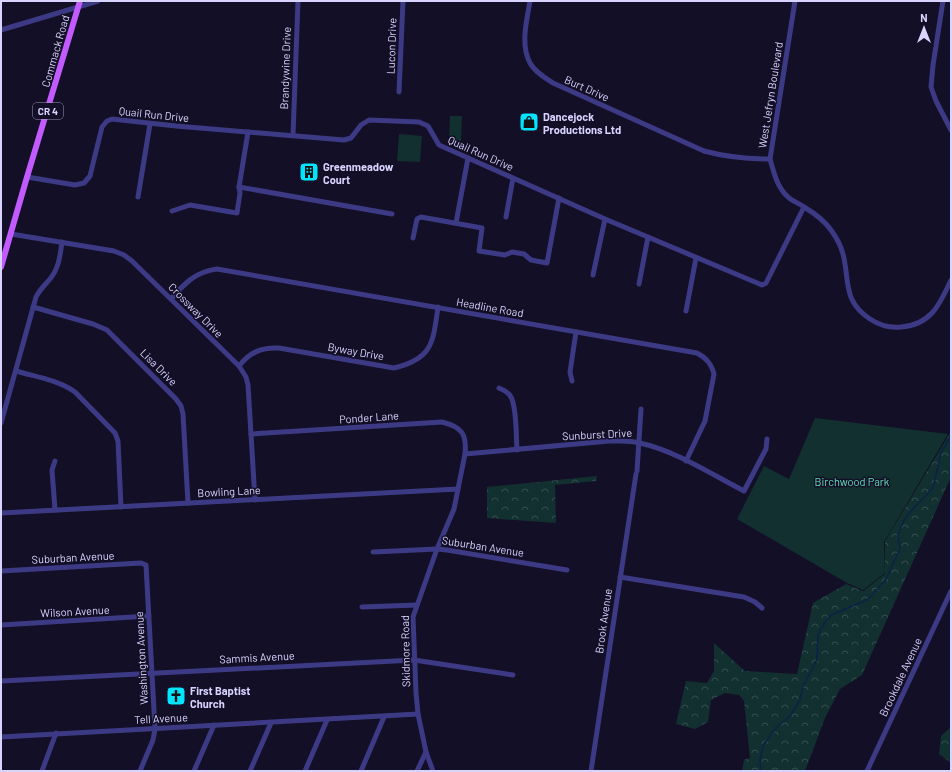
<svg xmlns="http://www.w3.org/2000/svg" width="952" height="772" viewBox="0 0 952 772" font-family="Barlow,sans-serif">
  <defs>
    <pattern id="forest-crowns" width="20" height="18" patternUnits="userSpaceOnUse"><rect width="20" height="18" fill="#12302f"/><path d="M2 6a3 3 0 1 1 6 0M12 15a3 3 0 1 1 6 0" fill="none" stroke="#344d4e"/></pattern>
  </defs>
  <rect width="100%" height="100%" fill="#130f26"/>
  <!-- forest -->
  <g fill="url(#forest-crowns)">
    <polygon points="950,433 951,433 951,477 862,675 840,689 825,718 805,771 742,771 744,760 750,758 744,701 739,695 725,693 711,700 708,722 695,729 676,724 686,681 707,683 714,671 714,643 745,671 797,674 813,603 846,584 863,591 885,574 885,541"/>
    <polygon points="597,476 596,481 555,485 556,523 487,518 487,487"/>
    <polygon points="951,727 951,763 939,754 941,736"/>
  </g>
  <!-- green -->
  <g fill="#12302f">
    <polygon points="450,116 462,116 461,142 449,142"/>
    <polygon points="399,134 422,136 420,162 397,161"/>
    <polygon points="815,418 948,434 884,542 885,573 863,590 847,583 737,519 764,466 789,479"/>
  </g>
  <g fill="none" stroke-linecap="round" stroke-linejoin="round">
    <!-- stream -->
    <polyline stroke="#0c2248" stroke-width="1.5" points="761,771 760,759 764,744 777,727 790,716 800,700 803,686 817,660 818,635 825,622 831,615 867,600 875,592 886,579 900,549 898,535 904,520 912,510 933,488 941,453 951,436"/>
    <!-- minor -->
    <g stroke="#3d3a85" stroke-width="5">
      <path d="M530,1C527,20 520,44 530,63C535,72 545,78 553,83L704,151C726,157 747,159 770,159"/>
      <path d="M795,1L770,159C774,173 777,187 788,197C792,201 799,203 804,207C814,213 824,220 831,230C836,237 841,246 843,254C850,281 842,300 870,319C879,325 891,328 901,327C931,325 940,304 951,280"/>
      <polyline points="943,1 933,65 931,87 936,101 951,130"/>
      <polyline points="1,30 98,1"/>
      <polyline points="399,92 403,1"/>
      <polyline points="293,135 298,1"/>
      <polyline points="27,177 75,185 84,183 90,176 102,127 107,121 112,119 176,126 344,140 351,138 361,125 369,120 419,122 428,126 439,145 605,219 762,285 766,283 804,207"/>
      <polyline points="239,187 392,214"/>
      <polyline points="138,197 150,124"/>
      <polyline points="172,211 190,205 237,213 240,193 239,187 248,132"/>
      <polyline points="506,217 513,178"/>
      <polyline points="456,223 468,158"/>
      <polyline points="11,234 114,251 124,255 132,261 239,366 246,377 248,385 255,500"/>
      <polyline points="413,238 417,219 421,217 482,228 479,251 505,255 512,252 524,254 531,260 547,263 559,198"/>
      <polyline points="593,275 605,219"/>
      <polyline points="639,284 648,237"/>
      <path d="M171,299C185,283 195,272 217,269L697,353C706,358 711,363 714,374L705,421L686,461"/>
      <polyline points="33,307 93,324 107,330 176,399 181,406 183,414 188,503"/>
      <polyline points="686,311 696,258"/>
      <path d="M239,366C250,352 262,347 279,348L394,368C433,359 433,342 438,307"/>
      <path d="M16,371C36,377 58,380 75,392L115,433L118,441L121,507"/>
      <polyline points="572,381 570,372 576,332"/>
      <path d="M499,388C504,390 508,392 511,397C517,408 516,437 517,450"/>
      <path d="M1,423L36,297C40,289 45,285 50,279C59,268 60,256 62,242"/>
      <path d="M251,434L442,422C462,427 467,434 465,454L454,509L437,549L413,617L416,693L418,714L426,752L433,771"/>
      <path d="M465,454L609,441C619,441 630,440 640,443C676,451 711,474 744,491L766,449L767,439"/>
      <polyline points="55,461 52,470 55,510"/>
      <polyline points="637,471 641,409"/>
      <polyline points="1,513 458,489"/>
      <polyline points="373,552 437,549 447,550 567,570"/>
      <polyline points="1,571 141,563 146,565 155,729 153,740 140,771"/>
      <polyline points="620,577 744,597 755,602 762,608"/>
      <polyline points="362,607 417,605"/>
      <polyline points="1,625 149,616"/>
      <polyline points="1,681 414,660 513,675"/>
      <polyline points="1,737 418,714"/>
      <polyline points="42,771 56,733"/>
      <polyline points="194,771 214,725"/>
      <polyline points="250,771 271,723"/>
      <polyline points="305,771 327,720"/>
      <polyline points="361,771 384,717"/>
      <polyline points="417,771 426,752"/>
      <polyline points="591,771 636,474"/>
      <polyline points="867,771 951,591"/>
    </g>
    <!-- major -->
    <polyline stroke="#c25bff" stroke-width="6" points="1,267 27,177 80,1"/>
  </g>
  <!-- icons -->
  <defs>
    <g id="shop-square" transform="scale(1)"><rect x="-9" y="-9" width="18" height="18" rx="4" fill="#00e5ff" stroke="#130f26"/><path d="M-5-2.5h2.3a2.7 3.5 0 0 1 5.4 0H5L5.5 6h-11ZM-1.5-2.5h3a1.5 2.3 0 0 0-3 0Z" fill="#111"/></g>
    <g id="building-square" transform="scale(1)"><rect x="-9" y="-9" width="18" height="18" rx="4" fill="#00e5ff" stroke="#130f26"/><path d="M-4-6H4V6H1V3H-1V6H-4ZM-2.5-4.3h1.7v1.8h-1.7ZM.8-4.3h1.7v1.8H.8ZM-2.5-1h1.7V.8h-1.7ZM.8-1h1.7V.8H.8Z" fill="#111"/></g>
    <g id="church-square" transform="scale(1)"><rect x="-9" y="-9" width="18" height="18" rx="4" fill="#00e5ff" stroke="#130f26"/><path d="M-1.2-6h2.4v3.5h3.3v2.4h-3.3V6h-2.4V-.1h-3.3v-2.4h3.3Z" fill="#111"/></g>
  </defs>
  <g fill-rule="evenodd">
    <use href="#shop-square" x="529" y="122"/>
    <use href="#building-square" x="309" y="172"/>
    <use href="#church-square" x="176" y="696"/>
  </g>
  <g text-anchor="middle" dominant-baseline="central" stroke-width="3" stroke-linejoin="round" paint-order="stroke">
    <!-- shield labels -->
    <rect fill="#130f26" stroke="#9e99be" stroke-width="1" x="33" y="103" width="30" height="16" rx="3"/>
    <g font-size="10" font-weight="bold" fill="#d9d4ff">
      <text x="48" y="111">CR 4</text>
    </g>
    <!-- street labels -->
    <g font-size="11" fill="#d9d4ff" stroke="#130f26">
      <text transform="translate(391 46) rotate(-88)">Lucon Drive</text>
      <text transform="translate(55 51) rotate(-74)">Commack Road</text>
      <text transform="translate(285 68) rotate(-88)">Brandywine Drive</text>
      <text transform="translate(587 88) rotate(24)">Burt Drive</text>
      <text transform="translate(770 95) rotate(-81)">West Jefryn Boulevard</text>
      <text transform="translate(154 114) rotate(6)">Quail Run Drive</text>
      <text transform="translate(481 153) rotate(24)">Quail Run Drive</text>
      <text transform="translate(490 307) rotate(10)">Headline Road</text>
      <text transform="translate(196 310) rotate(45)">Crossway Drive</text>
      <text transform="translate(356 351) rotate(10)">Byway Drive</text>
      <text transform="translate(159 367) rotate(45)">Lisa Drive</text>
      <text transform="translate(369 417) rotate(-4)">Ponder Lane</text>
      <text transform="translate(597 434) rotate(-3)">Sunburst Drive</text>
      <text transform="translate(229 491) rotate(-3)">Bowling Lane</text>
      <text transform="translate(483 546) rotate(9)">Suburban Avenue</text>
      <text transform="translate(73 557) rotate(-3)">Suburban Avenue</text>
      <text transform="translate(75 611) rotate(-3)">Wilson Avenue</text>
      <text transform="translate(603 621) rotate(-82)">Brook Avenue</text>
      <text transform="translate(405 651) rotate(-91)">Skidmore Road</text>
      <text transform="translate(257 657) rotate(-3)">Sammis Avenue</text>
      <text transform="translate(141 658) rotate(-93)">Washington Avenue</text>
      <text transform="translate(900 677) rotate(-65)">Brookdale Avenue</text>
      <text transform="translate(161 718) rotate(-3)">Tell Avenue</text>
    </g>
    <!-- poi labels -->
    <g font-size="11" font-weight="bold" fill="#d9d4ff" stroke="#130f26" text-anchor="start">
      <text x="543" y="116">Dancejock<tspan x="543" dy="13">Productions Ltd</tspan></text>
      <text x="323" y="166">Greenmeadow<tspan x="323" dy="13">Court</tspan></text>
      <text x="190" y="690">First Baptist<tspan x="190" dy="13">Church</tspan></text>
    </g>
    <!-- park labels -->
    <g font-size="11" fill="#5fe0c0" stroke="#130f26">
      <text x="852" y="481">Birchwood Park</text>
    </g>
  </g>
  <!-- border -->
  <rect width="952" height="772" fill="none" stroke="#d9d4ff" stroke-width="4"/>
  <!-- north arrow -->
  <g transform="translate(924 28)" stroke="#130f26" stroke-width="3" paint-order="stroke">
  <path d="M0-3L7 15L0 10L-7 15Z" fill="#d9d4ff"/>
  <text y="-6" font-size="11" font-weight="bold" text-anchor="middle" fill="#d9d4ff">N</text>
  </g>
</svg>
